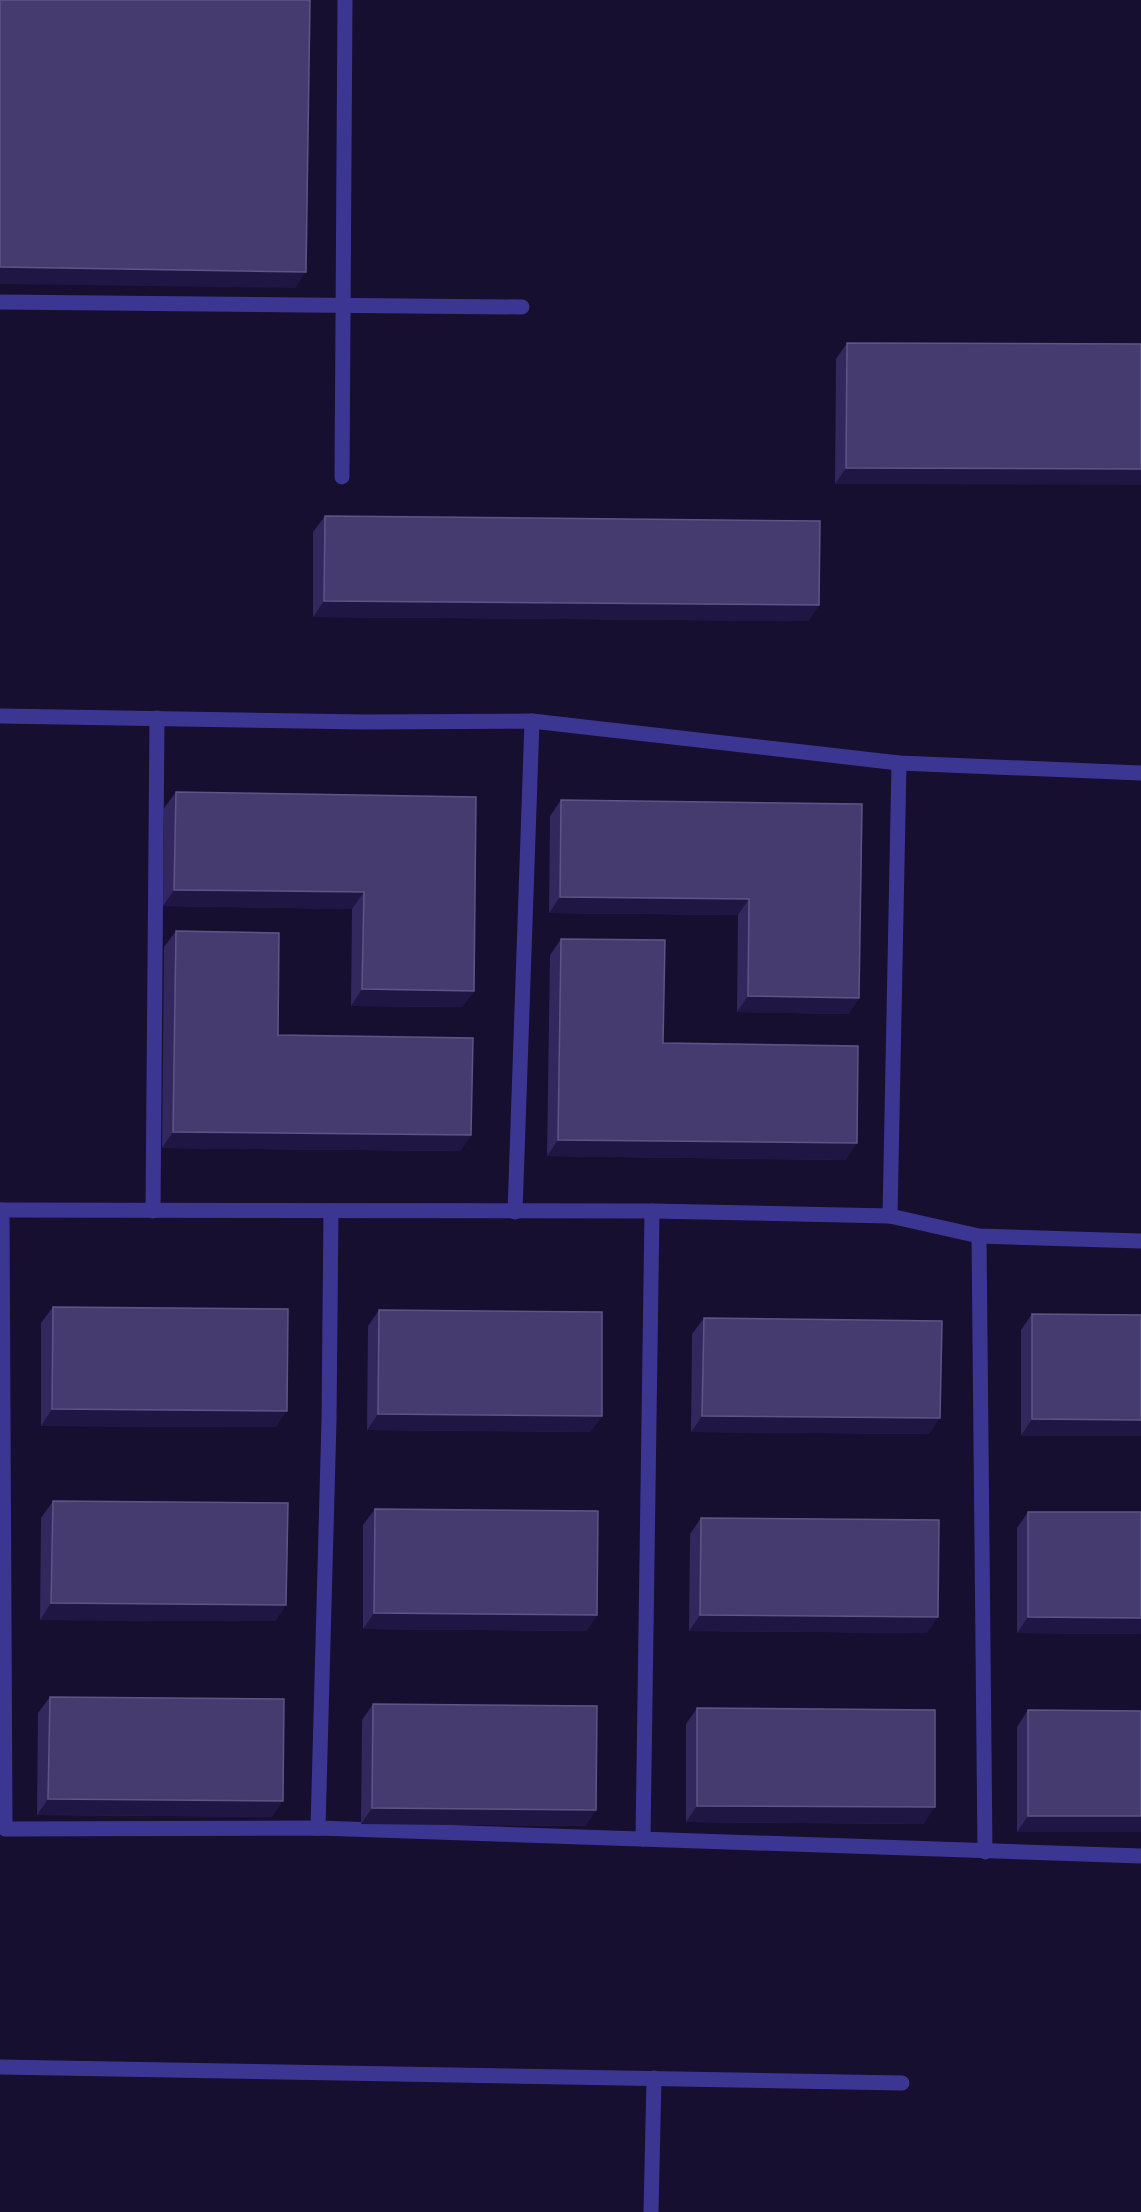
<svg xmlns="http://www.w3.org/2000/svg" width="1141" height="2212" viewBox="0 0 1141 2212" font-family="'Public Sans',sans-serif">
  <rect width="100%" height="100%" fill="#160f30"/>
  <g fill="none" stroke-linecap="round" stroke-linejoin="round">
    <!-- lane -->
    <g stroke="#3c3693" stroke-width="15">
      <polyline points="0,302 522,307"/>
      <polyline points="342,477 345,0"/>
      <polyline points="0,716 365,722 532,721 899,763 1141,773"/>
      <polyline points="0,1210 652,1211 890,1216 979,1236 1141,1241"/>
      <polyline points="2,1210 5,1829 318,1828 1141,1856"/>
      <polyline points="153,1211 157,718"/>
      <polyline points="515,1212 532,721"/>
      <polyline points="890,1216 899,763"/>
      <polyline points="979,1236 985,1852"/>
      <polyline points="318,1828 329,1420 331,1211"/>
      <polyline points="643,1839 652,1211"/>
      <polyline points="0,2067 902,2083"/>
      <polyline points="651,2212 654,2078"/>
    </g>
  </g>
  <!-- wall -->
  <g fill="#33285e">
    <polygon points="847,343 1141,344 835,484 836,359"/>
    <polygon points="325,516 819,605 808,621 313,617 313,532"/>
    <polygon points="176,792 476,797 474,991 462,1007 351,1006 352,909 163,906 164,808"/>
    <polygon points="561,800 862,804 859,998 848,1014 737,1012 738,915 549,913 550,816"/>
    <polygon points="176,931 278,1035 471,1135 460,1151 162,1148 164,947"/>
    <polygon points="561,939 663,1043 846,1160 547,1156 550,955"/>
    <polygon points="53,1307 276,1427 41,1426 41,1323"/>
    <polygon points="379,1310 602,1416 590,1432 367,1430 368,1326"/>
    <polygon points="1032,1314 1141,1315 1021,1436 1021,1330"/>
    <polygon points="704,1318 929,1434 691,1432 692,1334"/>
    <polygon points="53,1501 286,1605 275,1621 40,1620 41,1518"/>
    <polygon points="375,1509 597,1615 586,1631 363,1629 363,1525"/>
    <polygon points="1028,1512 1141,1512 1141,1634 1017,1633 1017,1528"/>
    <polygon points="701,1518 927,1633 689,1631 690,1534"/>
    <polygon points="50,1697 272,1817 37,1815 38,1713"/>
    <polygon points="373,1704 596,1810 585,1826 361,1824 362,1720"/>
    <polygon points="697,1708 924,1824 686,1822 686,1724"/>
    <polygon points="1028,1710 1141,1711 1141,1832 1017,1832 1017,1727"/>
  </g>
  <!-- shaded-wall -->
  <g fill="#201644">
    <polygon points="0,267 306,272 295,288 0,284"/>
    <polygon points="846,468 1141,469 1141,485 835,484"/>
    <polygon points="324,601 819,605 808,621 313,617"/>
    <polygon points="174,890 364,892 352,909 163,906"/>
    <polygon points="560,897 749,899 738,915 549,913"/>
    <polygon points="362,989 474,991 462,1007 351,1006"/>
    <polygon points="748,996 859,998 848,1014 737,1012"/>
    <polygon points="173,1132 471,1135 460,1151 162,1148"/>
    <polygon points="558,1140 857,1143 846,1160 547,1156"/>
    <polygon points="52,1409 287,1411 276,1427 41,1426"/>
    <polygon points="378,1414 602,1416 590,1432 367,1430"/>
    <polygon points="702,1416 940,1418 929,1434 691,1432"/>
    <polygon points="1032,1419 1141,1420 1141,1436 1021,1436"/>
    <polygon points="51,1603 286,1605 275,1621 40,1620"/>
    <polygon points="374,1613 597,1615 586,1631 363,1629"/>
    <polygon points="700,1615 938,1617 927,1633 689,1631"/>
    <polygon points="1028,1617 1141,1618 1141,1634 1017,1633"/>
    <polygon points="48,1799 283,1801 272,1817 37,1815"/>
    <polygon points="697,1806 935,1807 924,1824 686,1822"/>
    <polygon points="372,1808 596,1810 585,1826 361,1824"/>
    <polygon points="1028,1816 1141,1816 1141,1832 1017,1832"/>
  </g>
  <!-- building -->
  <g fill="#463b6f" stroke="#5e5586" stroke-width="1.5">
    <polygon points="0,0 310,0 306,272 0,267"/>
    <polygon points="847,343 1141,344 1141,469 846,468"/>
    <polygon points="325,516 820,521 819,605 324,601"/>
    <polygon points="176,792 476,797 474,991 362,989 364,892 174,890"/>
    <polygon points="561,800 862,804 859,998 748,996 749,899 560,897"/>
    <polygon points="176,931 279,933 278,1035 473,1038 471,1135 173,1132"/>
    <polygon points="561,939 665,940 663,1043 858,1046 857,1143 558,1140"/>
    <polygon points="53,1307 288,1309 287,1411 52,1409"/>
    <polygon points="379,1310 602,1312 602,1416 378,1414"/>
    <polygon points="1032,1314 1141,1315 1141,1420 1032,1419"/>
    <polygon points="704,1318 942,1321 940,1418 702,1416"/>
    <polygon points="53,1501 288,1503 286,1605 51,1603"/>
    <polygon points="375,1509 598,1511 597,1615 374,1613"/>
    <polygon points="1028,1512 1141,1512 1141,1618 1028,1617"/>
    <polygon points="701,1518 939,1520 938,1617 700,1615"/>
    <polygon points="50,1697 284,1699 283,1801 48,1799"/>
    <polygon points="373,1704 597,1706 596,1810 372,1808"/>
    <polygon points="697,1708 935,1710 935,1807 697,1806"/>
    <polygon points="1028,1710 1141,1711 1141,1816 1028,1816"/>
  </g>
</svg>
